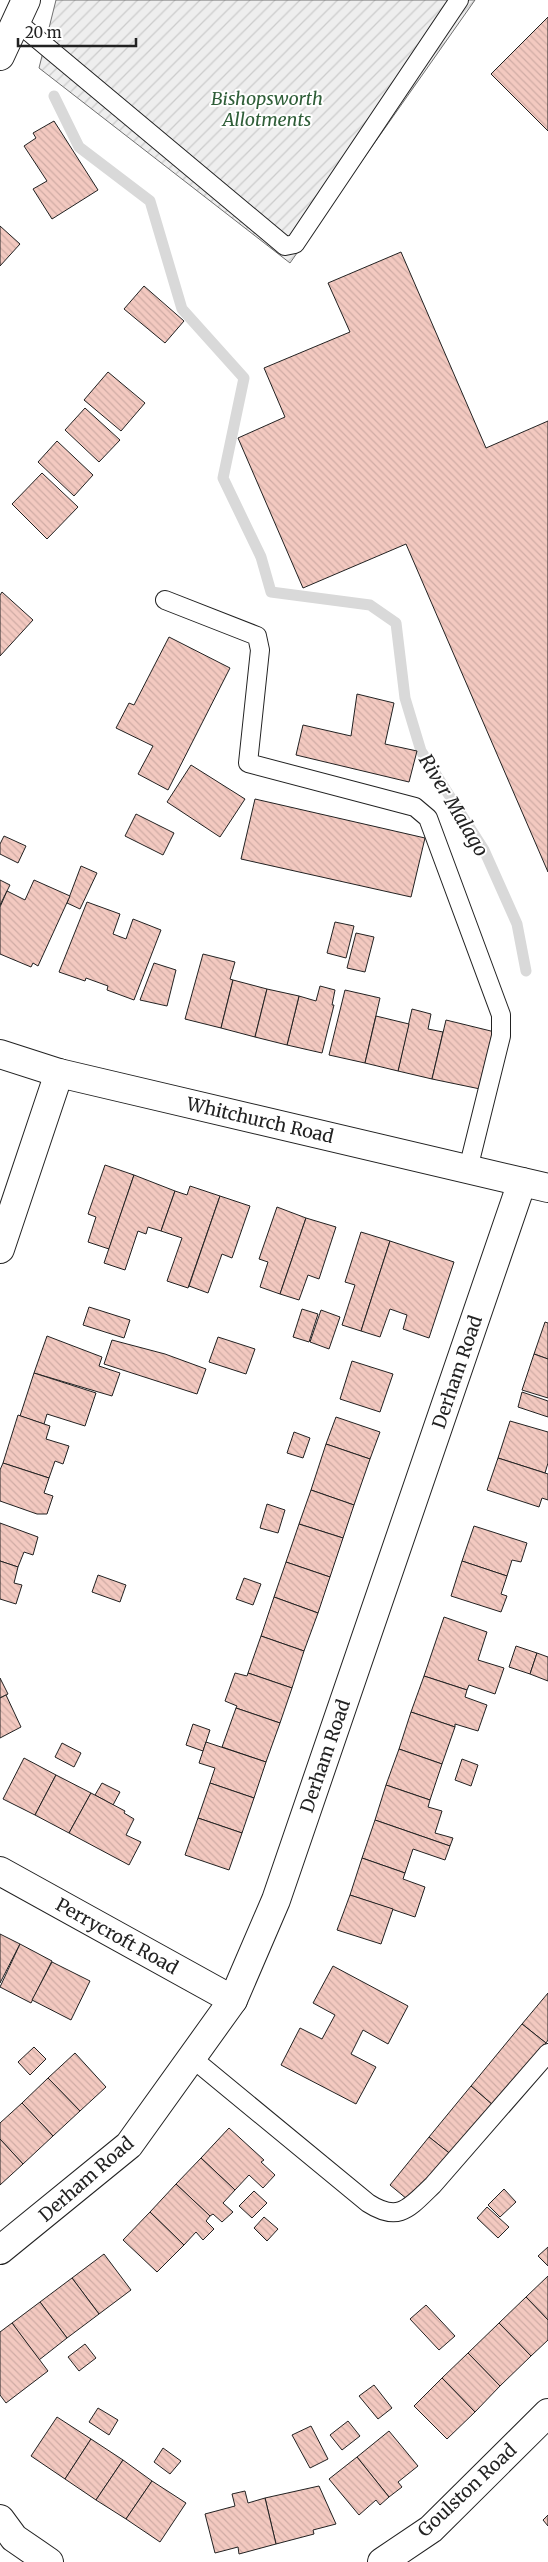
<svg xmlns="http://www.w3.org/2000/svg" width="548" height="2562" viewBox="0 0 548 2562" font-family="Merriweather,serif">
  <defs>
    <pattern id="garden-furrows" width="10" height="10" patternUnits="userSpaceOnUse" patternTransform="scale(1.25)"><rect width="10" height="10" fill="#eee"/><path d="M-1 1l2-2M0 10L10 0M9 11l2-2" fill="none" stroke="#ccc"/></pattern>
    <pattern id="building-back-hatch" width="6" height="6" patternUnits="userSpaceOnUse" patternTransform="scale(1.25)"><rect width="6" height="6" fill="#f3c9c0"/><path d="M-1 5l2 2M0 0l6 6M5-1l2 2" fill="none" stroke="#d0aca5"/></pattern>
  </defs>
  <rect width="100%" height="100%" fill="#fff"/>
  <!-- garden -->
  <polygon fill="url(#garden-furrows)" stroke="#6f6f6f" points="56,0 475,0 290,263 39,68"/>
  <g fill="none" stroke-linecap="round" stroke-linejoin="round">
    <!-- stream -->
    <polyline stroke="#d9d9d9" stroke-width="11" points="54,96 79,147 150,201 182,309 244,378 223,478 261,557 271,592 370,605 396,623 405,698 421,751 484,850 517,924 526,971"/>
  </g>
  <!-- building -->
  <g fill="url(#building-back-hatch)" stroke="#222">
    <polygon points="548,17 548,131 491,74"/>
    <polygon points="54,121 98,190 52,219 33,189 47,181 24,146 36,138 33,133"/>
    <polygon points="0,226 20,244 0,266"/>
    <polygon points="401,252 486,448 548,421 548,872 406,544 303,588 238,438 285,417 264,368 350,332 328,283"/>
    <polygon points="144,286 184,321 165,343 124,309"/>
    <polygon points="108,372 145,403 121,431 84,400"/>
    <polygon points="85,408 120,440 99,462 65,430"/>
    <polygon points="57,441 93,475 74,496 38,462"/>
    <polygon points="42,473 78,507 47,539 12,504"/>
    <polygon points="2,592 33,620 0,656 0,595"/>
    <polygon points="169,637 230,668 168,790 138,774 153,746 116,728 129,703 134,705"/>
    <polygon points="357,694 394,703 385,744 417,751 409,782 296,755 303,725 351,736"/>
    <polygon points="191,765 245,799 220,837 167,802"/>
    <polygon points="255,799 425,838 411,897 241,859"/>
    <polygon points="136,814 174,833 163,855 125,836"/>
    <polygon points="4,836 26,846 18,863 0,854 0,844"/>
    <polygon points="81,866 97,873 80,909 67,903"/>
    <polygon points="0,880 10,885 0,905"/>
    <polygon points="34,880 70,896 38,966 33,963 31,967 0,954 0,907 7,891 25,900"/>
    <polygon points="87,902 120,914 113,934 126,939 133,919 161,930 134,1000 107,990 108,986 86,978 85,981 59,972"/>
    <polygon points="335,922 354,926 346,958 327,953"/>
    <polygon points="356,933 374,937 365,972 347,968"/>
    <polygon points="203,954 235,962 230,979 233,980 221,1028 185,1019"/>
    <polygon points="154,963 176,970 167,1006 140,1000"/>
    <polygon points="233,980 267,989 255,1037 221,1028"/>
    <polygon points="320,986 335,990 332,1005 334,1005 322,1053 287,1045 299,996 316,1001"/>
    <polygon points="267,989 299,996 287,1045 255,1037"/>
    <polygon points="345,990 380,998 365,1063 329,1055"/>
    <polygon points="412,1009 431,1014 428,1029 443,1032 432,1079 398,1071"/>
    <polygon points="376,1016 409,1024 398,1071 365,1063"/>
    <polygon points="446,1020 499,1033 485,1090 432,1079"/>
    <polygon points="105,1165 134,1175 109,1249 88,1242 96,1217 88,1214"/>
    <polygon points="134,1175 175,1191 161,1231 148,1227 146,1234 138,1231 125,1270 104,1263"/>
    <polygon points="190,1186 220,1196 188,1288 167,1281 182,1238 161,1231 175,1191 187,1195"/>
    <polygon points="220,1196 250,1206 232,1258 222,1254 208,1293 189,1286"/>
    <polygon points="277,1207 306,1218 280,1294 260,1287 268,1262 259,1259"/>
    <polygon points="306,1218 336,1227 319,1279 308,1275 299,1300 280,1294"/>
    <polygon points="361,1232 390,1241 361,1331 342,1325 355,1285 345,1282"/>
    <polygon points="390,1241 454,1262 429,1338 403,1329 407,1315 390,1309 380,1337 361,1331"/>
    <polygon points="89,1307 130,1320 124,1338 83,1325"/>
    <polygon points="302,1309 318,1314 309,1342 293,1337"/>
    <polygon points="321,1310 340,1317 329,1349 310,1342"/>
    <polygon points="545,1322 548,1323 548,1359 534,1354"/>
    <polygon points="47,1336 102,1357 99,1366 120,1373 112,1396 34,1373"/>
    <polygon points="218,1337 255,1349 246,1374 209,1362"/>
    <polygon points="112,1340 165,1354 206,1369 197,1394 104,1364"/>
    <polygon points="534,1354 548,1359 548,1398 522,1390"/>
    <polygon points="352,1361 393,1374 380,1412 340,1399"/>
    <polygon points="34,1373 96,1393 85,1426 47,1414 44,1424 20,1416"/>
    <polygon points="522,1392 548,1401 548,1417 518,1407"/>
    <polygon points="18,1415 50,1426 46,1439 69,1446 63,1464 55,1461 49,1478 3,1463"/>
    <polygon points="336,1417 380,1432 370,1459 326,1444"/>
    <polygon points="510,1421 548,1432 548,1463 545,1473 498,1458"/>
    <polygon points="294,1432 310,1438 303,1458 287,1453"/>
    <polygon points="326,1444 370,1459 354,1505 311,1490"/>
    <polygon points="498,1458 548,1474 548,1500 542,1498 539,1507 487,1490"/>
    <polygon points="3,1463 49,1478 44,1493 53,1496 47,1514 37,1514 0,1501 0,1470"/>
    <polygon points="311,1490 354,1505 343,1538 299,1524"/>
    <polygon points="267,1504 285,1510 278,1533 260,1528"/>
    <polygon points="0,1523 38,1537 33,1555 24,1552 18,1567 0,1561"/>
    <polygon points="299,1524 343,1538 330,1577 286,1562"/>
    <polygon points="474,1526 527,1543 521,1562 512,1560 507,1576 462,1561"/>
    <polygon points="0,1561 18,1567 14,1583 22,1585 16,1604 0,1599"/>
    <polygon points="462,1561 507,1576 501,1594 507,1596 501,1612 451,1596"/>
    <polygon points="286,1562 330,1577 318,1613 274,1597"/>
    <polygon points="98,1575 126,1585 120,1602 92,1592"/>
    <polygon points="244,1578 261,1584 253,1605 236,1599"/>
    <polygon points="274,1597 318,1613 304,1651 261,1636"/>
    <polygon points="444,1617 487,1632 478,1660 504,1668 495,1694 469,1685 467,1690 424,1676"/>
    <polygon points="261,1636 304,1651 292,1688 248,1673"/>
    <polygon points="516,1646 537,1653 530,1674 509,1667"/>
    <polygon points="537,1653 548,1657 548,1681 530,1674"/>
    <polygon points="235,1673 247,1676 248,1673 292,1688 280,1723 236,1708 237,1706 225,1701"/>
    <polygon points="424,1676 467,1690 465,1697 487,1705 478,1731 455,1724 455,1727 411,1712"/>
    <polygon points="0,1678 8,1694 0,1698"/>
    <polygon points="6,1695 21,1727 0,1738 0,1698"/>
    <polygon points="236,1708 280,1723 266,1762 222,1747"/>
    <polygon points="411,1712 455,1727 442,1764 399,1749"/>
    <polygon points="193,1724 210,1730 203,1751 186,1745"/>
    <polygon points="206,1742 266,1762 254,1798 210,1783 215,1768 199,1763"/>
    <polygon points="62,1743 81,1753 74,1767 55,1757"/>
    <polygon points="399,1749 442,1764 430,1800 386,1785"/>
    <polygon points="24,1758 56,1775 35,1815 3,1799"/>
    <polygon points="462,1759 478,1765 471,1786 455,1780"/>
    <polygon points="56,1775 91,1793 69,1833 35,1815"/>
    <polygon points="102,1783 120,1792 113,1805 95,1795"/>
    <polygon points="210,1783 254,1798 242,1833 198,1818"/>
    <polygon points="386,1785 430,1800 428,1807 442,1811 435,1833 453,1838 450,1846 375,1820"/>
    <polygon points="91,1793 125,1811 124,1813 134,1819 126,1835 141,1842 129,1865 69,1833"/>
    <polygon points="198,1818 242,1833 229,1870 185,1855"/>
    <polygon points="375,1820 450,1846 445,1860 413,1849 405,1873 362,1858"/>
    <polygon points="362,1858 405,1873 403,1879 425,1887 415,1917 350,1895"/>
    <polygon points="350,1895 393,1909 381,1944 337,1930"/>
    <polygon points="0,1934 20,1944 0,1983"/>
    <polygon points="20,1944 52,1961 31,2003 0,1987"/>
    <polygon points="52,1962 90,1981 71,2020 32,2000"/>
    <polygon points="333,1966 408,2006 388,2044 363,2030 351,2054 376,2067 356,2104 281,2065 300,2028 322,2039 335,2015 313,2003"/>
    <polygon points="548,1993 548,2040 546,2043 522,2024"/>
    <polygon points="522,2024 546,2043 494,2106 471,2086"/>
    <polygon points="34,2047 46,2059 30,2075 18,2062"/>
    <polygon points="75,2053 106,2087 80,2111 48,2078"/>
    <polygon points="48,2078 80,2111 53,2136 22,2103"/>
    <polygon points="471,2086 494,2106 453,2156 429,2137"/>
    <polygon points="22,2103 53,2136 23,2164 0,2139 0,2123"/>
    <polygon points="229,2128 264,2160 261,2162 275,2175 263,2188 249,2175 235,2190 201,2158"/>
    <polygon points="429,2137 453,2156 413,2204 390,2185"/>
    <polygon points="0,2139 23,2164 0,2185"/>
    <polygon points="201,2158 235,2190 223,2203 233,2212 222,2222 213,2214 210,2216 176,2184"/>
    <polygon points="176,2184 210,2216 206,2221 214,2229 203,2240 196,2232 184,2245 150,2212"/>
    <polygon points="504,2189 516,2202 500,2217 488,2205"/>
    <polygon points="254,2191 267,2203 252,2218 239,2206"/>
    <polygon points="487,2207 509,2227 498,2238 477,2218"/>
    <polygon points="150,2212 184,2245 157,2272 123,2240"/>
    <polygon points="264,2217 278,2229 267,2241 254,2228"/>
    <polygon points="548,2247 548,2266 538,2256"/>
    <polygon points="104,2254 131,2290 99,2314 72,2278"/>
    <polygon points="548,2276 548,2320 526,2297"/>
    <polygon points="72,2278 99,2314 67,2338 40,2302"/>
    <polygon points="526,2297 548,2320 548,2340 531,2356 499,2323"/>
    <polygon points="40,2302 67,2338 39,2360 12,2323"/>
    <polygon points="426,2305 455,2336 439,2350 410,2319"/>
    <polygon points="12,2323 48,2371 6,2403 0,2395 0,2332"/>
    <polygon points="499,2323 531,2356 500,2386 468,2353"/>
    <polygon points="85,2344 96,2358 79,2371 68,2357"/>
    <polygon points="468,2353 500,2386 475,2412 442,2378"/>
    <polygon points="442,2378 475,2412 447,2439 414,2406"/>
    <polygon points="374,2385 392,2408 378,2419 359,2396"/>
    <polygon points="98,2408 118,2420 109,2435 89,2422"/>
    <polygon points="57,2417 91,2439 65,2479 31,2456"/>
    <polygon points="348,2421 360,2436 342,2450 330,2435"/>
    <polygon points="311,2426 328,2459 310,2468 292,2435"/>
    <polygon points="389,2431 418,2466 398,2482 402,2487 389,2497 357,2457"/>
    <polygon points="91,2439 123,2460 96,2500 65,2479"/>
    <polygon points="163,2448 181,2461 170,2474 154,2462"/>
    <polygon points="357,2457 389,2497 380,2505 376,2500 359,2515 329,2479"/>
    <polygon points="123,2460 152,2481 126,2519 96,2500"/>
    <polygon points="152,2481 186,2503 160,2542 126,2519"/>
    <polygon points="319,2486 336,2524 313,2530 314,2534 276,2544 265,2498"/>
    <polygon points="245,2491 248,2503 265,2498 276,2544 239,2554 238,2547 215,2553 205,2514 235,2506 232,2494"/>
    <polygon points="548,2515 548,2526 543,2520"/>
  </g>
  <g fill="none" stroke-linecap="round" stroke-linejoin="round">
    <!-- service casing -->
    <g stroke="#222" stroke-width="20">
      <g id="service">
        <polyline points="17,22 285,246 295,244 459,0"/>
        <polyline points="165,600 257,636 260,650 248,763 415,807 428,818 501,1015 501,1036 468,1169"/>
        <path d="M192,2058L368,2203C399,2223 409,2208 433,2185L548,2053"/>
      </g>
    </g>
    <!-- minor casing -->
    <g stroke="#222" stroke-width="30">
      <g id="minor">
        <polyline points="0,56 26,0"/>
        <polyline points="0,1249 59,1073"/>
        <polyline points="0,1871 233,2000"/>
        <polyline points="0,2250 129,2145 233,2000 276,1900 522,1182"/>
        <polyline points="0,2519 14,2538 49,2562"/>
        <polyline points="382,2562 431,2529 548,2413"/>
      </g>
    </g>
    <!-- tertiary casing -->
    <g stroke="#222" stroke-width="30">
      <polyline id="tertiary" points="0,1054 59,1073 548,1188"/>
    </g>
    <!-- service -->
    <use href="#service" stroke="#fff" stroke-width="18"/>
    <!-- minor -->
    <use href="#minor" stroke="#fff" stroke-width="28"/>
    <!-- tertiary -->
    <use href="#tertiary" stroke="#fff" stroke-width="28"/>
  </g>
  <g text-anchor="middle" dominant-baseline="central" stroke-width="4" stroke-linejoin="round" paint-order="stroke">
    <!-- park labels -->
    <g font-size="18" font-style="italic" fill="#2f5e38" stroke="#fff">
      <text x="267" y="98">Bishopsworth<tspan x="267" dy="21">Allotments</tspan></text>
    </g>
    <!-- street labels -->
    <g font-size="18" fill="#222" stroke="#fff">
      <text transform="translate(260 1120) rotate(13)">Whitchurch Road</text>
      <text transform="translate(457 1372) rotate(-71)">Derham Road</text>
      <text transform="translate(325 1756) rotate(-71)">Derham Road</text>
      <text transform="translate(117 1936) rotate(29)">Perrycroft Road</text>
      <text transform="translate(86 2179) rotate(-41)">Derham Road</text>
      <text transform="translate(467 2490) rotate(-43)">Goulston Road</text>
    </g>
    <!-- water labels -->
    <g font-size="19" font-style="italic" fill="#222" stroke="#fff">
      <text transform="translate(454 805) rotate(59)">River Malago</text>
    </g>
  </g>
  <!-- scale -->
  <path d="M18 38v8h118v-8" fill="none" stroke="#222222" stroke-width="2.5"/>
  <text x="25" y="38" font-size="15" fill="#222222" stroke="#ffffff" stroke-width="4" paint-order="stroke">20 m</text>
</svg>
